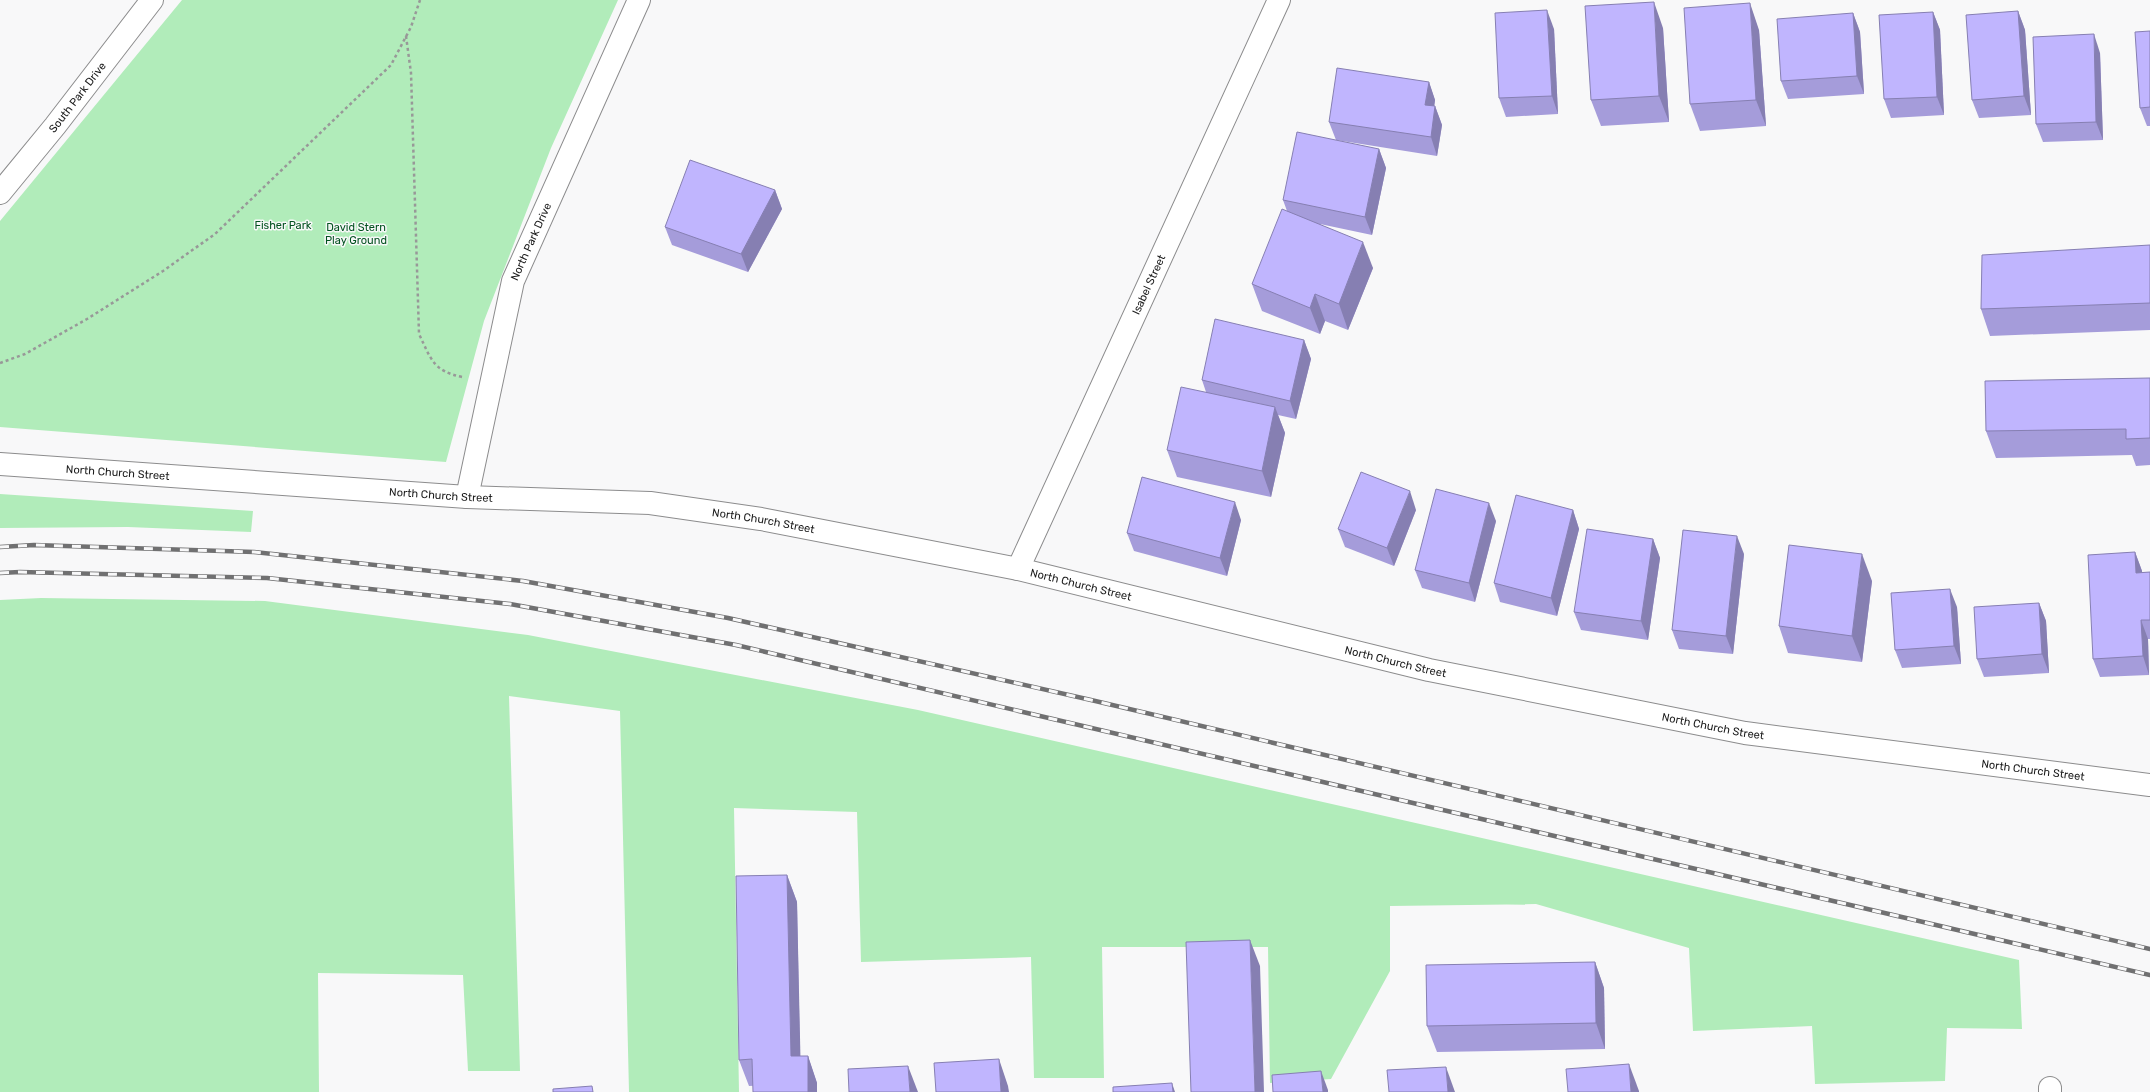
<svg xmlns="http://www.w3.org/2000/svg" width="2150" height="1092" viewBox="0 0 2150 1092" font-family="Rubik,sans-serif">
  <rect width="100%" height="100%" fill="#f8f8f9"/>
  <!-- green -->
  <g fill="#b1ecba">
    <polygon points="182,0 618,0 551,148 484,321 446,462 0,427 0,221"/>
    <polygon points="0,494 253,511 251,532 128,527 0,528"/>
    <polygon points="41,598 265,601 528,635 918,710 2019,960 2022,1029 1947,1028 1945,1081 1815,1084 1812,1026 1693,1031 1689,948 1536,904 1390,906 1390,971 1331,1079 1270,1083 1268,947 1102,947 1104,1078 1034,1078 1031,957 861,962 857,812 734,808 739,1092 629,1092 620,711 509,696 520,1071 468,1071 463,975 318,973 319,1092 0,1092 0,600"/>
  </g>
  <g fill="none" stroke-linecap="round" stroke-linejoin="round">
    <!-- minor casing -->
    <g stroke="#8c8c8d" stroke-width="24">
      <g id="minor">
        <path id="s1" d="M0,193L55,126L152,0"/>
        <path id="s2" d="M0,464L467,497L650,503L761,519L1018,569L1429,670L1745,733L2150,785"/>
        <path id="s3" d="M467,497L513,281L639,0"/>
        <path id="s4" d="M1018,569L1279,0"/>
        <polyline points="2050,1088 2050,1092"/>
      </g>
    </g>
    <!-- path -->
    <g stroke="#989898" stroke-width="2.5" stroke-dasharray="3 3" stroke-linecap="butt">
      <path d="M406,36L411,73L419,334C431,359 433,371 462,377"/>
      <polyline points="0,363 25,354 87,319 163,271 215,234 391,65 411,27 420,0"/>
    </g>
    <!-- minor -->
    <use href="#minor" stroke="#fff" stroke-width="22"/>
    <!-- rail casing -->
    <g stroke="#707071" stroke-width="4.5">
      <g id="rail">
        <polyline points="0,547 34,545 254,552 523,581 728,618 1091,700 2150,949"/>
        <polyline points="0,573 20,572 267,578 510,604 736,645 2150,975"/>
      </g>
    </g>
    <!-- rail -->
    <use href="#rail" stroke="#f8f8f9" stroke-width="3" stroke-dasharray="9" stroke-linecap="butt"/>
  </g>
  <!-- wall -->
  <g fill="#a59cda">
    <polygon points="2018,11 2025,30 2031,115 1979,118 1972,100"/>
    <polygon points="1933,12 1940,30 1944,115 1891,118 1884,99"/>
    <polygon points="1853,13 1860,32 1864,94 1788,99 1781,81"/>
    <polygon points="1663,28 1669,122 1601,126 1591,100"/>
    <polygon points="1554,29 1558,114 1506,117 1499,98"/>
    <polygon points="1759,30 1766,126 1700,131 1690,104"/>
    <polygon points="2150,31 2150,126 2147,126 2140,108"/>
    <polygon points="2100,53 2103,140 2043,142 2036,124"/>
    <polygon points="1429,82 1435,100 1434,106 1435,106 1442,125 1437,156 1336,140 1329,122"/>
    <polygon points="1379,149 1386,168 1372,235 1320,224 1373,268 1348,330 1325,321 1320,334 1262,311 1252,284 1287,211 1283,200"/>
    <polygon points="775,190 782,209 748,272 672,245 665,227"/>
    <polygon points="2150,245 2150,330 1990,336 1981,309"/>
    <polygon points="1304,340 1311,359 1296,419 1278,415 1285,433 1271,497 1177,477 1167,450 1206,392 1202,380"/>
    <polygon points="2150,378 2150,465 2136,466 2132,455 1996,458 1986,431"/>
    <polygon points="1416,510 1394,566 1345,547 1338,529"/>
    <polygon points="1573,510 1579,529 1557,616 1500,602 1494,583"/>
    <polygon points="1241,520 1227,576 1134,551 1127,533"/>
    <polygon points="1496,521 1475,602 1422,588 1415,570"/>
    <polygon points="1653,539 1660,558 1648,640 1581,630 1574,612"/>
    <polygon points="2135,552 2142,571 2142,573 2150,572 2150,639 2148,639 2149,675 2100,677 2093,659"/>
    <polygon points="1744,554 1733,654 1679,649 1672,630"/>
    <polygon points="1872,581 1862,662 1788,653 1779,626"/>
    <polygon points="2039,603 2046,621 2049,673 1984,677 1977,659"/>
    <polygon points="1957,607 1961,664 1902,668 1895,650"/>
    <polygon points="787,875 797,902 800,1056 808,1056 817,1083 749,1086 739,1060"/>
    <polygon points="1595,962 1604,988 1605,1049 1437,1052 1427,1026"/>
  </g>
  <!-- shaded-wall -->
  <g fill="#867fb2">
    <polygon points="1654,2 1663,28 1669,122 1659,96"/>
    <polygon points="1750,3 1759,30 1766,126 1756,100"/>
    <polygon points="1547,10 1554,29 1558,114 1552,96"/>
    <polygon points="2018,11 2025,30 2031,115 2024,96"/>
    <polygon points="1933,12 1940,30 1944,115 1937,97"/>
    <polygon points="1853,13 1860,32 1864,94 1857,76"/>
    <polygon points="2094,34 2100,53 2103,140 2096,122"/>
    <polygon points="1429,82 1435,100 1432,123 1425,105"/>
    <polygon points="1435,106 1442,125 1437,156 1431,137"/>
    <polygon points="1379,149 1386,168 1372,235 1365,217"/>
    <polygon points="775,190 782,209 748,272 741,254"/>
    <polygon points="1363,242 1373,268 1348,330 1339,304"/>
    <polygon points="1315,294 1325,321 1320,334 1310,308"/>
    <polygon points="1304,340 1311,359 1296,419 1290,401"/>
    <polygon points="1275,407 1285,433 1271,497 1262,471"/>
    <polygon points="1410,491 1416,510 1394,566 1387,548"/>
    <polygon points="1235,502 1241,520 1227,576 1220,558"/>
    <polygon points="1489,503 1496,521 1475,602 1469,583"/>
    <polygon points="1573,510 1579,529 1557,616 1551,598"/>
    <polygon points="1737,536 1744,554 1733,654 1726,636"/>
    <polygon points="1653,539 1660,558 1648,640 1641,621"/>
    <polygon points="2135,552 2142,571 2143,591 2136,573"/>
    <polygon points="1862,554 1872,581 1862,662 1852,636"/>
    <polygon points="1950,589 1957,607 1961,664 1954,646"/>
    <polygon points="2039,603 2046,621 2049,673 2042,654"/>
    <polygon points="2141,620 2148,639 2149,675 2143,656"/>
    <polygon points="787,875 797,902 801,1082 791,1056"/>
    <polygon points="1250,940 1260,966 1264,1092 1255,1092"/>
    <polygon points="1595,962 1604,988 1605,1049 1596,1023"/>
    <polygon points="808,1056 817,1083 817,1092 808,1092"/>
    <polygon points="999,1059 1008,1086 1009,1092 1001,1092"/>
    <polygon points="1629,1064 1639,1091 1639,1092 1631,1092"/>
    <polygon points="908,1066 918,1092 910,1092"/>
    <polygon points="1446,1067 1455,1092 1448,1092"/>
    <polygon points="1321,1071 1328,1090 1328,1092 1323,1092"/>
    <polygon points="1172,1083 1175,1092 1173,1092"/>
  </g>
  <!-- building -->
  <g fill="#c0b5fe" stroke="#867fb2">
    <polygon points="1654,2 1659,96 1591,100 1585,6"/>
    <polygon points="1750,3 1756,100 1690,104 1684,8"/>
    <polygon points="1547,10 1552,96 1499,98 1495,13"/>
    <polygon points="2018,11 2024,96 1972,100 1966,15"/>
    <polygon points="1933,12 1937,97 1884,99 1879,15"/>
    <polygon points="1853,13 1857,76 1781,81 1777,19"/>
    <polygon points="2150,31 2150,107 2140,108 2135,32"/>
    <polygon points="2094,34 2096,122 2036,124 2033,37"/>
    <polygon points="1337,68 1429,82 1425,105 1435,106 1431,137 1329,122"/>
    <polygon points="1297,132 1379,149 1365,217 1283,200"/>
    <polygon points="690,160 775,190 741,254 665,227"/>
    <polygon points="1282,209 1363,242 1339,304 1315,294 1310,308 1252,284"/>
    <polygon points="2150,245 2150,303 1981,309 1982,255"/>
    <polygon points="1215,319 1304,340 1290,401 1202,380"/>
    <polygon points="2150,378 2150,438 2126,439 2126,429 1986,431 1985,381"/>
    <polygon points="1181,387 1275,407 1262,471 1167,450"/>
    <polygon points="1361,472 1410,491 1387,548 1338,529"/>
    <polygon points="1142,477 1235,502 1220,558 1127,533"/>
    <polygon points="1436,489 1489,503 1469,583 1415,570"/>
    <polygon points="1516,495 1573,510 1551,598 1494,583"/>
    <polygon points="1587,529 1653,539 1641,621 1574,612"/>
    <polygon points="1683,530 1737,536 1726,636 1672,630"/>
    <polygon points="1789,545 1862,554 1852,636 1779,626"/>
    <polygon points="2135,552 2136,573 2150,572 2150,620 2141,620 2143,656 2093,659 2088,555"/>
    <polygon points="1950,589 1954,646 1895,650 1891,593"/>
    <polygon points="2039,603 2042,654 1977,659 1974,607"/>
    <polygon points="787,875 791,1056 808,1056 808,1092 753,1092 752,1059 739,1060 736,876"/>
    <polygon points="1250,940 1255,1092 1191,1092 1186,942"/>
    <polygon points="1595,962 1596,1023 1427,1026 1426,965"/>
    <polygon points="999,1059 1001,1092 936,1092 934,1063"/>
    <polygon points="1629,1064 1631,1092 1568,1092 1566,1069"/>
    <polygon points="908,1066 910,1092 849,1092 848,1069"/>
    <polygon points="1446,1067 1448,1092 1389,1092 1387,1070"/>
    <polygon points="1321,1071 1323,1092 1273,1092 1272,1075"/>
    <polygon points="1172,1083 1173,1092 1113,1092 1113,1087"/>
    <polygon points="592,1086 593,1092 553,1092 553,1089"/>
  </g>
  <g text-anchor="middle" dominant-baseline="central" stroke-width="3" stroke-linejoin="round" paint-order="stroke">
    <!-- street labels -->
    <g font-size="11" fill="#1a1a1a" stroke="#f8f8f9">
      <text stroke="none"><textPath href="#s1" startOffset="123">South Park Drive</textPath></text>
      <text stroke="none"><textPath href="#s3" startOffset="264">North Park Drive</textPath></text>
      <text stroke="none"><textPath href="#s4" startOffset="313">Isabel Street</textPath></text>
      <text stroke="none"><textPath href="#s2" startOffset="118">North Church Street</textPath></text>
      <text stroke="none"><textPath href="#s2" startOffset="442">North Church Street</textPath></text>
      <text stroke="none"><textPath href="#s2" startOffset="766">North Church Street</textPath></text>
      <text stroke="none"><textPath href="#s2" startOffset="1090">North Church Street</textPath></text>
      <text stroke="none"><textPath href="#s2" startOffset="1414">North Church Street</textPath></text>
      <text stroke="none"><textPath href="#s2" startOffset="1738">North Church Street</textPath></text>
      <text stroke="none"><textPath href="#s2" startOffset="2061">North Church Street</textPath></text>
    </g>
    <!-- park labels -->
    <g font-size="11" fill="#02511f" stroke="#f8f8f9">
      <text x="283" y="225">Fisher Park</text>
      <text x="356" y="227">David Stern<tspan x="356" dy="13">Play Ground</tspan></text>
    </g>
  </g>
</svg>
